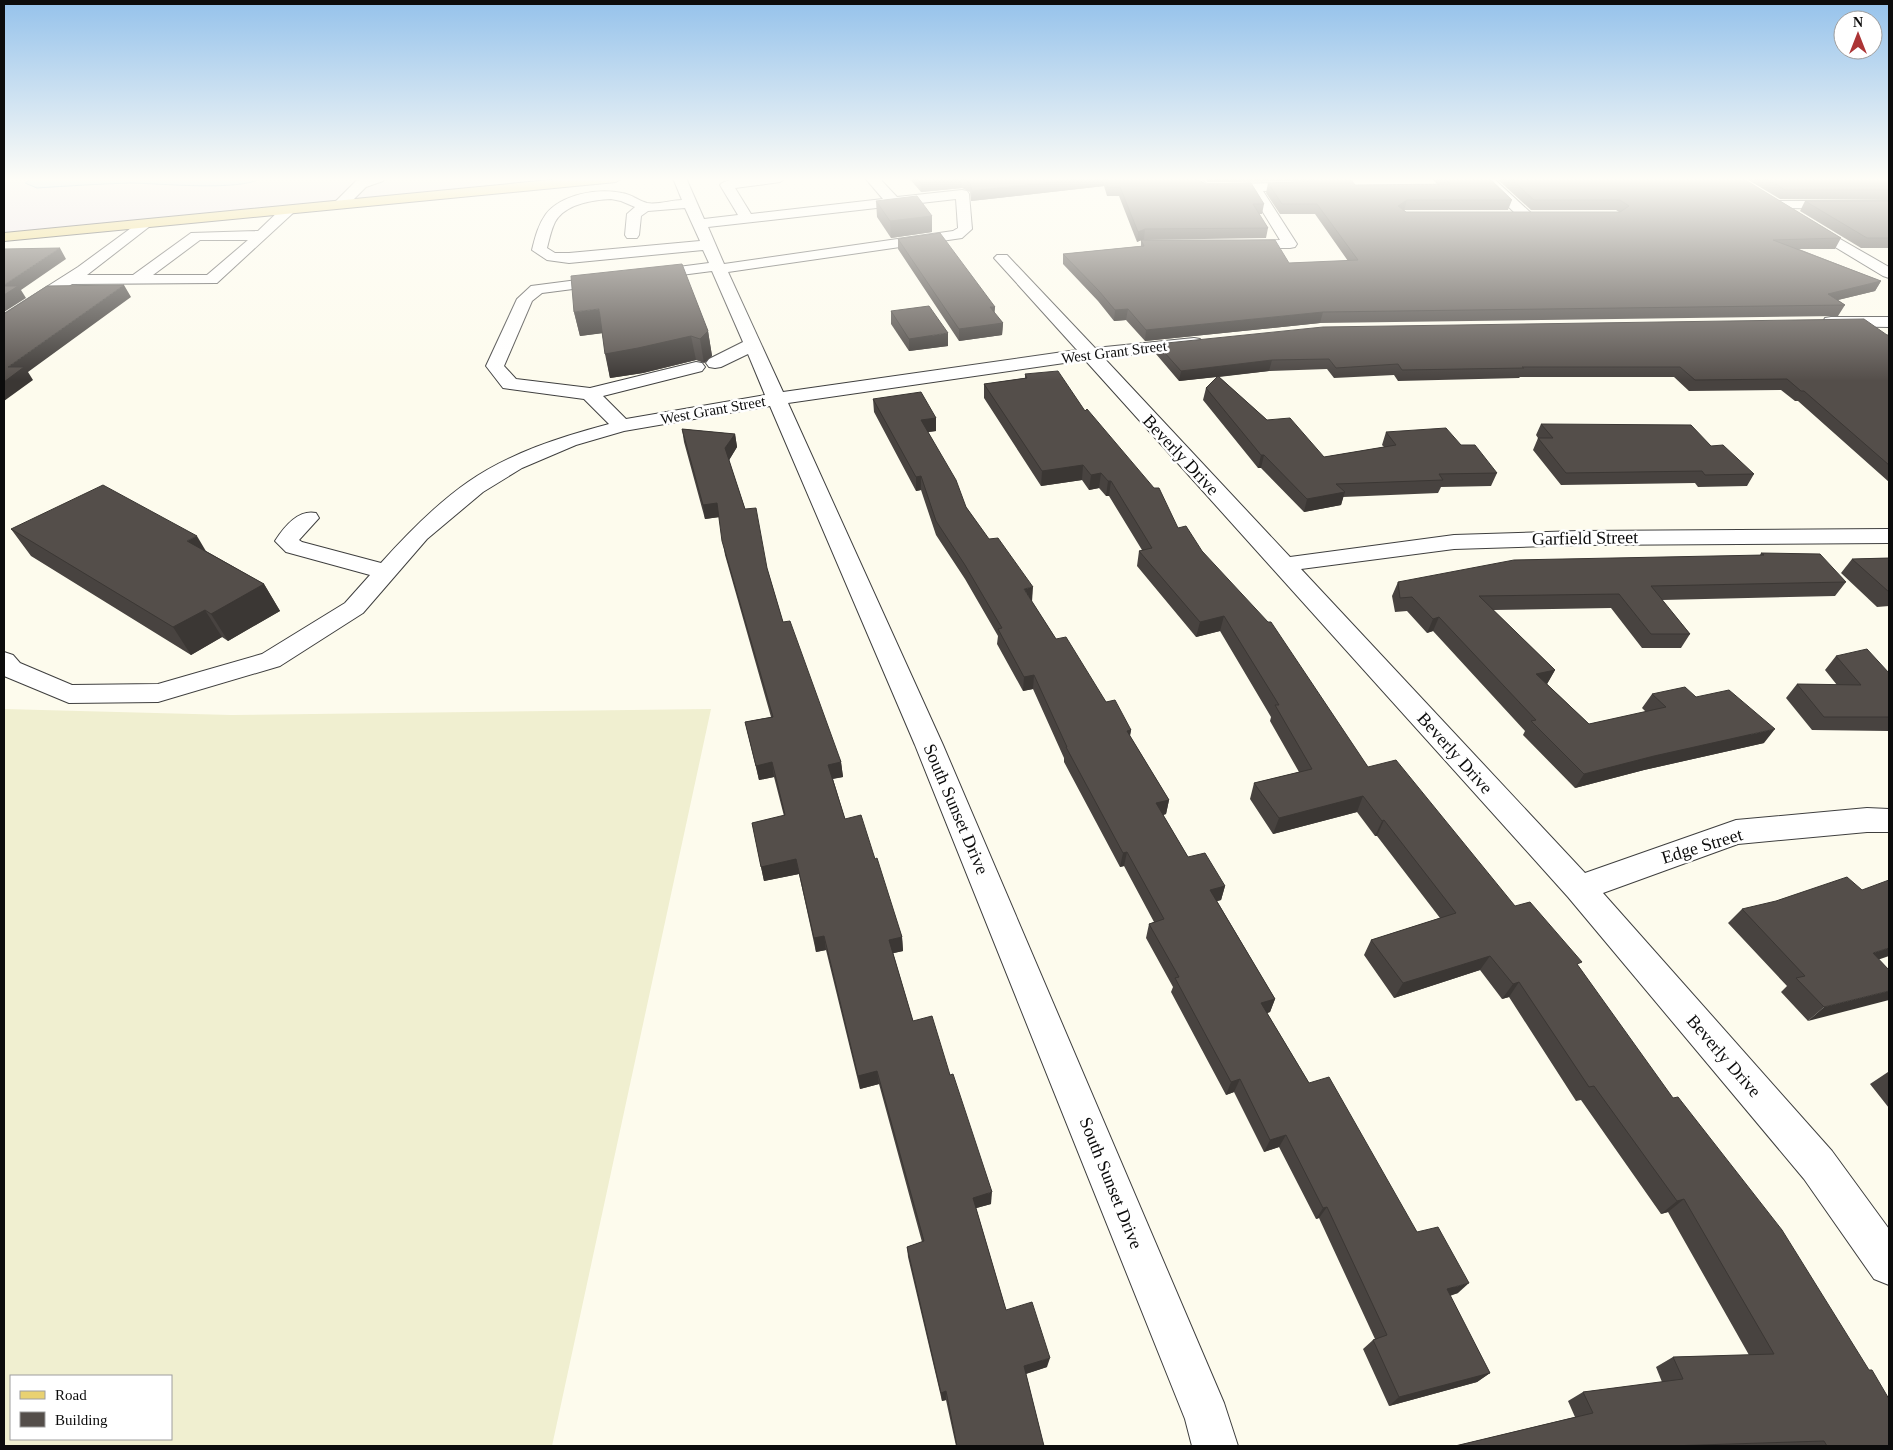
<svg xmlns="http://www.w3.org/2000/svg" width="1893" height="1450" viewBox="0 0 1893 1450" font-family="'Times New Roman',serif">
  <rect width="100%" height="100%" fill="#fdfbed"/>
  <!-- industrial -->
  <polygon fill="#eae1ea" points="4,178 486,178 473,192 4,237"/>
  <!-- farmland -->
  <path fill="#f0efd0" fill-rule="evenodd" d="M4,709L231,715L711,709L552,1446H4ZM11,1376H171V1439H11Z"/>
  <!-- water -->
  <path fill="#b8d8ef" stroke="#478abe" d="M32,178H262C238,192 159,183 129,183C98,184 67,186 37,188L25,183Z"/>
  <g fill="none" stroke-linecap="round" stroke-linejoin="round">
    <!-- minor casing -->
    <g stroke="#3f3f3f" stroke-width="2">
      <g id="minor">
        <polygon points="364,178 384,178 383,181 366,187 345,208 335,208 333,205 335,202 356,181"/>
        <path d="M673,178H686L704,219L738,215L720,185C729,175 773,178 786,178L780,182L735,188L751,214L883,199L865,178H879L897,197L962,190L967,191L969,194L972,229L962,238L728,272L783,392L1077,350L994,258L997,255H1007L1095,348L1194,338L1200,339L1203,343L1200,347L1194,348L1104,358L1290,557L1454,535L1578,531L1889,529V543L1578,545L1454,549L1301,569L1585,873L1736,820L1867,808L1889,809V832H1867L1738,844L1603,893L1832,1151L1889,1229V1285L1874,1279L1804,1179L1568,897L1085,360L788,403L943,745L1224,1403L1238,1446H1192L1185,1419L915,745L770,406L624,431L576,445L522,468L483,492L427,539L363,613L280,666L158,702L69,703L4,676V652L13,655L20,663L72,685L158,684L262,654L345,603L370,575L286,552L275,541C284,527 298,509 316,513L319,518L299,540L302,542L381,563C407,534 435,505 468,482C510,453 560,437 609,424L584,399L503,388L486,366L517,299L531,286L709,263L703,250L569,263L547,260L532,250C535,238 538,225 546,214C562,194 598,188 622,193C631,194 639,201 647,203C657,205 672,200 682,200ZM611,199L621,201L635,207L627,214L625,235L627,238H637L639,235L641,216L648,211L685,208L700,241L569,253H555L547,248C549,240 551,230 555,222C565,204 592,200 611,199ZM956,199L958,228L953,231L724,264L708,227ZM712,271L743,342L709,359L706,363L709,367L715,368L721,367L748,354L765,395L626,419L603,396L702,371L705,367L702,363L696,362L590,388L516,379L504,366L532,301L542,293Z"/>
        <path d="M1186,178H1199L1207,184L1309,183L1311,186L1309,189L1304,190L1263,191L1297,244L1295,247L1290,248H1236L1234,245L1236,242L1241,241L1280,240L1250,191C1230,191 1196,199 1186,178Z"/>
        <polygon points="1479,178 1493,178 1531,213 1533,216 1531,219 1521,219"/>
        <polygon points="1774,201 1889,201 1889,209 1769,208 1767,205 1769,202"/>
        <path d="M288,206L293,207L295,210L293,213L217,283L72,284L10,325L4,326V314L78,267L142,220H152L154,223L87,275H133L191,233L258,231L283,207ZM200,240H248L207,275H153Z"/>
        <polygon points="1807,220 1889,267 1889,278 1883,276 1802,227 1800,224 1802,221"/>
        <polygon points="1831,317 1889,317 1889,327 1825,326 1823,322 1825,318"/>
      </g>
    </g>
    <!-- major casing -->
    <g stroke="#1d1d1d" stroke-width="2">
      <polygon id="major" points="571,178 622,178 616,182 4,241 4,233"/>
    </g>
    <!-- minor -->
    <use href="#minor" fill="#fff" fill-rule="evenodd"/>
    <!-- major -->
    <use href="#major" fill="#e9d171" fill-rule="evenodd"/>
  </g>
  <!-- wall -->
  <g fill="#484340">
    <polygon points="909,178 1195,178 1206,184 1264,204 1262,214 1259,214 1268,228 1266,238 1142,240 1289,263 1348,261 1315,214 1280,214 1266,193 1268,183 1313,181 1208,182 1202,178 1350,178 1355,185 1437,184 1431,178 1489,178 1512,200 1508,210 1404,210 1406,212 1619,212 1616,210 1531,210 1496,178 1742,178 1841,238 1835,249 1799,249 1881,281 1875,291 1838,300 1845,305 1838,316 1320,323 1145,341 1126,320 1114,321 1098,301 1063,264 1063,254 1141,246 1141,240 1137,242 1119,196 1107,196 1104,186 971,201 970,192 962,188 921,192"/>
    <polygon points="1745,178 1889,178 1889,200 1780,199"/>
    <polygon points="876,201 932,216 932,232 891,238 877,217"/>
    <polygon points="1805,201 1889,201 1889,248 1861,248 1800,211"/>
    <polygon points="898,239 995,307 994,313 1003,323 1002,335 959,341 898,249"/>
    <polygon points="891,311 948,346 909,351 891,324"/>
    <polygon points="574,312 708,331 712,356 704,363 696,360 643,373 610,378 602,333 580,336"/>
    <polygon points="1889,335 1889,482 1798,401 1795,401 1781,390 1689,391 1674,377 1520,377 1519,378 1398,381 1394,375 1334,378 1327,369 1269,371 1219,377 1267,420 1324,457 1384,447 1382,445 1386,432 1461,445 1497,473 1491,486 1441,487 1438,493 1343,497 1341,505 1304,512 1261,468 1258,468 1203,400 1206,388 1217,377 1179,381 1156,354 1157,344"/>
    <polygon points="1025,374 1085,411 1178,528 1202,551 1368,767 1579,967 1889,1446 1455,1446 1575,1417 1568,1401 1583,1392 1662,1382 1656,1367 1673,1357 1749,1355 1668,1212 1661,1214 1581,1100 1576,1101 1509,997 1502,999 1480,970 1394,998 1364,955 1371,940 1440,918 1377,836 1375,836 1357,812 1273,834 1250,799 1254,783 1299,772 1270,721 1271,717 1220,631 1196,637 1137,566 1139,551 1142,550 1109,496 1106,496 1099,488 1089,490 1082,480 1041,486 984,398 984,384 1025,378"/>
    <polygon points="873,399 936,418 936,431 928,432 966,507 1032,602 1056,639 1106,702 1131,730 1130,736 1169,800 1166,814 1163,815 1188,857 1225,886 1221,900 1217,901 1275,999 1270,1012 1267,1013 1309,1083 1417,1232 1458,1293 1450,1296 1490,1373 1477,1382 1389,1406 1363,1349 1373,1340 1375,1339 1319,1218 1316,1219 1279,1147 1264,1152 1234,1092 1226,1095 1171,992 1173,987 1146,938 1149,924 1154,922 1124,866 1120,867 1064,762 1064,758 1033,689 1023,691 997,644 998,636 965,579 936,535 921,490 916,491 874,412"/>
    <polygon points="1541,424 1711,446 1754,474 1747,486 1698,487 1695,483 1561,485 1533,450 1538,438 1536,435"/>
    <polygon points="682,429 735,434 737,447 729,460 745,509 767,568 783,622 841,762 843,777 833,779 845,819 875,859 902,937 903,951 893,953 913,1021 950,1075 991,1204 976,1208 1006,1310 1047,1367 1026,1374 1044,1446 956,1446 946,1400 942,1401 908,1257 907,1247 922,1242 879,1084 860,1089 826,950 816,952 799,874 764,881 752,823 784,816 774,777 759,780 745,722 771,717 725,555 719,517 705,519 684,442"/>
    <polygon points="11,529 206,551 264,584 280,611 228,641 222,637 191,655 31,556"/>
    <polygon points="1761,553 1846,582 1835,596 1662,600 1690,634 1681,648 1642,648 1611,608 1493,610 1555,670 1547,684 1589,724 1646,712 1642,708 1652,694 1696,697 1764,743 1644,770 1575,788 1523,735 1525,731 1433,631 1427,633 1407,611 1395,612 1392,596 1398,582 1760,555"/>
    <polygon points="1889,558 1889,606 1877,607 1841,573 1852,559"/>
    <polygon points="1836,656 1889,673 1889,731 1812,730 1786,698 1797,684 1837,685 1825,670"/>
    <polygon points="1742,909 1879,959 1808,1021 1781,992 1787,986 1728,923"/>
    <polygon points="1889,1071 1889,1108 1870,1084 1888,1072"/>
  </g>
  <!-- shaded-wall -->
  <g fill="#3b3734">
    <polygon points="1090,178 1104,178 1104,186 971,201 972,191"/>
    <polygon points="962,179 962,188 921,192 921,183"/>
    <polygon points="1407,200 1404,210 1398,206"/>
    <polygon points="932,216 932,232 891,238 890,221"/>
    <polygon points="1145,229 1144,239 1137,242 1138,232"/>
    <polygon points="60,248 66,259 21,290 26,298 4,312 4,285"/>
    <polygon points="1881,281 1875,291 1821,304 1828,294"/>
    <polygon points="124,285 131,297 28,372 33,380 4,401 4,382 8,367"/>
    <polygon points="990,307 995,307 994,318"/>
    <polygon points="599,309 604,333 580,336 574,312"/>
    <polygon points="1128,309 1126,320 1114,321 1115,310"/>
    <polygon points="1323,312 1320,323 1145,341 1146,330"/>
    <polygon points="1003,323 1002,335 959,341 959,329"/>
    <polygon points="708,331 712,356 704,363 700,339"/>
    <polygon points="948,333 948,346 909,351 909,339"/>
    <polygon points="691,336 696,360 643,373 610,378 605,354"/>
    <polygon points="1272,360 1269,371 1179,381 1181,371"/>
    <polygon points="936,418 936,431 921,433 921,420"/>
    <polygon points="735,434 737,447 728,462 725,448"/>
    <polygon points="1261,455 1264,455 1261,468 1258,468"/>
    <polygon points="1083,465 1082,480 1041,486 1042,471"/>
    <polygon points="1101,473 1099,488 1089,490 1091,475"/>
    <polygon points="921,476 921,490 916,491 916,477"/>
    <polygon points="1108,481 1111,481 1109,496 1106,496"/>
    <polygon points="1345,492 1341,505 1304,512 1307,499"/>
    <polygon points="717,503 720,517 705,519 703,505"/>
    <polygon points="197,536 213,563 187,541"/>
    <polygon points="264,584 280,611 228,641 211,614"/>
    <polygon points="1033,587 1032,602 1024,589"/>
    <polygon points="205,610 222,637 191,655 173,627"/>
    <polygon points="1224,616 1220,631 1196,637 1200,622"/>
    <polygon points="1439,617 1433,631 1427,633 1433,619"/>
    <polygon points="1555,670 1547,684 1536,674"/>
    <polygon points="1034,675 1033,689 1023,691 1024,677"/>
    <polygon points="1775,729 1764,743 1644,770 1575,788 1584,774 1654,756"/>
    <polygon points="1131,730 1128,745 1127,731"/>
    <polygon points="772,762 774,777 759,780 756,766"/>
    <polygon points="841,762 843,777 830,779 828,765"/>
    <polygon points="1363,796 1357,812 1273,834 1279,818"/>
    <polygon points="1169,800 1166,814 1153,818 1156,803"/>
    <polygon points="1384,820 1377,836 1375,836 1382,821"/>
    <polygon points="1127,852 1124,866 1120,867 1123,853"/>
    <polygon points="796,859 799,874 764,881 761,867"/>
    <polygon points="1225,886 1221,900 1206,904 1210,890"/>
    <polygon points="824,936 826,950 816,952 814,938"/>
    <polygon points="902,937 903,951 890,954 889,940"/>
    <polygon points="1889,948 1889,956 1857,967 1873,953"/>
    <polygon points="1490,956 1480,970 1394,998 1403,983"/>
    <polygon points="1519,982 1509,997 1502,999 1513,984"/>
    <polygon points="1889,991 1889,1000 1808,1021 1824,1007"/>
    <polygon points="1275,999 1270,1012 1256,1017 1261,1003"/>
    <polygon points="877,1071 879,1084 860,1089 858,1076"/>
    <polygon points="1240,1079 1234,1092 1226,1095 1231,1082"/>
    <polygon points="1286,1135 1279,1147 1264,1152 1270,1140"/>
    <polygon points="992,1192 991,1204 973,1209 973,1198"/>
    <polygon points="1684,1199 1668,1212 1661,1214 1677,1201"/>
    <polygon points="1327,1207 1319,1218 1316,1219 1323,1208"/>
    <polygon points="1469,1283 1458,1293 1436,1299 1447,1289"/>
    <polygon points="1050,1358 1047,1367 1022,1375 1024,1366"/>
    <polygon points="1490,1373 1477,1382 1389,1406 1399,1397"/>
    <polygon points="946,1391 946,1400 942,1401 941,1393"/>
  </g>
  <!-- building -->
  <g fill="#544e4a" stroke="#3b3734">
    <polygon points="917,178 1090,178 972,191 970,183 962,179 921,183"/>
    <polygon points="1105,178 1195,178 1206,184 1251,183 1264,204 1253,204 1268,228 1145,229 1138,232 1120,187 1108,187"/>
    <polygon points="1317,178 1350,178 1355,185 1450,184 1444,178 1489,178 1512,200 1407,200 1398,206 1406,212 1620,212 1629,206 1620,200 1534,200 1510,178 1742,178 1841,238 1773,240 1881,281 1828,294 1845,305 1323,312 1146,330 1128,309 1115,310 1099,291 1063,254 1144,246 1141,240 1275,240 1289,263 1358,260 1317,204 1282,204 1268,183 1316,181"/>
    <polygon points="1766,178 1889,178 1889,190 1785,190"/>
    <polygon points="917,196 932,216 890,221 876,201"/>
    <polygon points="1805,201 1889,201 1889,238 1867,238"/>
    <polygon points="940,233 995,307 990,307 1003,323 959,329 898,239"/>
    <polygon points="60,248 4,285 4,249"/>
    <polygon points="682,264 708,331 700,339 691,336 638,348 605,354 599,309 574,312 571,276"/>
    <polygon points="124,285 8,367 24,367 4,382 4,314 47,286"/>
    <polygon points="4,286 18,286 4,295"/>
    <polygon points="929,306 948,333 909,339 891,311"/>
    <polygon points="1864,319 1887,335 1889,335 1889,465 1804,391 1801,391 1787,379 1695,380 1680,367 1522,367 1524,368 1402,370 1398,364 1336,368 1329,359 1272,360 1181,371 1157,344 1323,327"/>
    <polygon points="1058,371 1085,411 1087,409 1154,488 1159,488 1178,528 1186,526 1202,551 1268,622 1271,622 1368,767 1396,760 1515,906 1530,902 1582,962 1577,964 1673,1098 1678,1097 1782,1230 1869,1370 1872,1370 1889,1399 1889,1446 1827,1446 1824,1441 1669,1446 1455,1446 1593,1413 1583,1392 1683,1379 1673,1357 1774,1354 1684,1199 1677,1201 1594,1086 1589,1087 1519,982 1513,984 1490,956 1403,983 1371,940 1456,913 1384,820 1382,821 1363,796 1279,818 1254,783 1312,769 1275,705 1279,705 1224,616 1200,622 1139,551 1152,548 1111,481 1108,481 1101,473 1091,475 1083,465 1042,471 984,384 1027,378 1025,374"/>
    <polygon points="1218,376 1267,420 1290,418 1324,457 1396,445 1386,432 1446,428 1461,445 1475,445 1497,473 1439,474 1443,480 1336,484 1345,492 1307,499 1264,455 1261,455 1206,388"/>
    <polygon points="921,392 936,418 921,420 956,480 966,507 989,539 998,538 1033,587 1024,589 1056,639 1066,637 1106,702 1115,700 1131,730 1127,731 1169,800 1156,803 1188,857 1205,853 1225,886 1210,890 1275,999 1261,1003 1309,1083 1329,1077 1417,1232 1438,1227 1469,1283 1447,1289 1490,1373 1399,1397 1373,1340 1387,1335 1327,1207 1323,1208 1286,1135 1270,1140 1240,1079 1231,1082 1175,978 1179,977 1149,924 1164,919 1127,852 1123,853 1066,747 1067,747 1034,675 1024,677 998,629 1002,628 965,565 936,521 921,476 916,477 873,399"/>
    <polygon points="1541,424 1691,425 1711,446 1723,445 1754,474 1705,475 1702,471 1566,473 1538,438 1553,438"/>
    <polygon points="682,429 735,434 725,448 745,509 756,508 767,568 783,622 790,621 841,762 828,765 845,819 861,815 875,859 877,858 902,937 889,940 913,1021 932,1016 950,1075 953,1074 992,1192 973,1198 1006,1310 1032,1302 1050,1358 1024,1366 1044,1446 957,1446 946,1391 941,1393 907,1247 924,1241 877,1071 858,1076 824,936 814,938 796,859 761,867 752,823 785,815 772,762 756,766 745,722 773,717 722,541 717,503 703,505"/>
    <polygon points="103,485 197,536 187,541 264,584 211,614 205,610 173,627 11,529"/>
    <polygon points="1761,553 1820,554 1846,582 1651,586 1690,634 1651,634 1619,594 1479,596 1555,670 1536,674 1589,724 1666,707 1652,694 1685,687 1696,697 1729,690 1775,729 1654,756 1584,774 1531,721 1536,720 1439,617 1433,619 1412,597 1400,598 1398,582 1514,560 1764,555"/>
    <polygon points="1889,558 1889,592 1852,559"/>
    <polygon points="1867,649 1889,673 1889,717 1824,717 1797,684 1861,685 1836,656"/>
    <polygon points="1847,877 1862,890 1889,880 1889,948 1873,953 1889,970 1889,991 1824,1007 1796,978 1805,976 1742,909 1776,901"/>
  </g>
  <!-- sky -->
  <linearGradient id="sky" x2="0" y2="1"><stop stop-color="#95c2eb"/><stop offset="0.47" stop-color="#fefdf7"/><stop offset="1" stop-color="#fefdf7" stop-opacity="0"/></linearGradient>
  <rect width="1893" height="381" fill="url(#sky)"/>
  <g text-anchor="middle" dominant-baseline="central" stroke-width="5" stroke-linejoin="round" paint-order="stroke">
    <!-- far-street labels -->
    <g font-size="15" fill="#0c0c0c" stroke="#fff">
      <text transform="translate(1114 352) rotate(-7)">West Grant Street</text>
      <text transform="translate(713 410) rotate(-10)">West Grant Street</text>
    </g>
    <!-- street labels -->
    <g font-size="18" fill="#0c0c0c" stroke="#fff">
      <text transform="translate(1181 455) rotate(47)">Beverly Drive</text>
      <text transform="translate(1585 538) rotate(-1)">Garfield Street</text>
      <text transform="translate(1455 753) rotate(48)">Beverly Drive</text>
      <text transform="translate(956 809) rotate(67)">South Sunset Drive</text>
      <text transform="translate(1702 846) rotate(-17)">Edge Street</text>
      <text transform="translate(1724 1056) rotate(49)">Beverly Drive</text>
      <text transform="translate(1111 1183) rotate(68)">South Sunset Drive</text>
    </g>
  </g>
  <!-- border -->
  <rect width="1893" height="1450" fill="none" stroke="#0c0c0c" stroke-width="10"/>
  <!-- legend -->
  <rect x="10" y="1375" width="162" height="65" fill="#ffffff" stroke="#9e9e9e"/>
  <rect x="20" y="1391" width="25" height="8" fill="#e9d171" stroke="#9e9e9e"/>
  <text x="55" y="1400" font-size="15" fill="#0c0c0c">Road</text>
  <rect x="20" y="1412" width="25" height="15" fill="#544e4a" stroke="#9e9e9e"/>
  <text x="55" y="1425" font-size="15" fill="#0c0c0c">Building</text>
  <!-- north arrow -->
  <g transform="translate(1858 35)"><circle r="24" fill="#ffffff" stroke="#9e9e9e"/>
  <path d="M0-4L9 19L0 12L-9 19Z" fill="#ac3435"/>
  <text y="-8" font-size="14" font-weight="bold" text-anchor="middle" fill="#0c0c0c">N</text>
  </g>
</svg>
